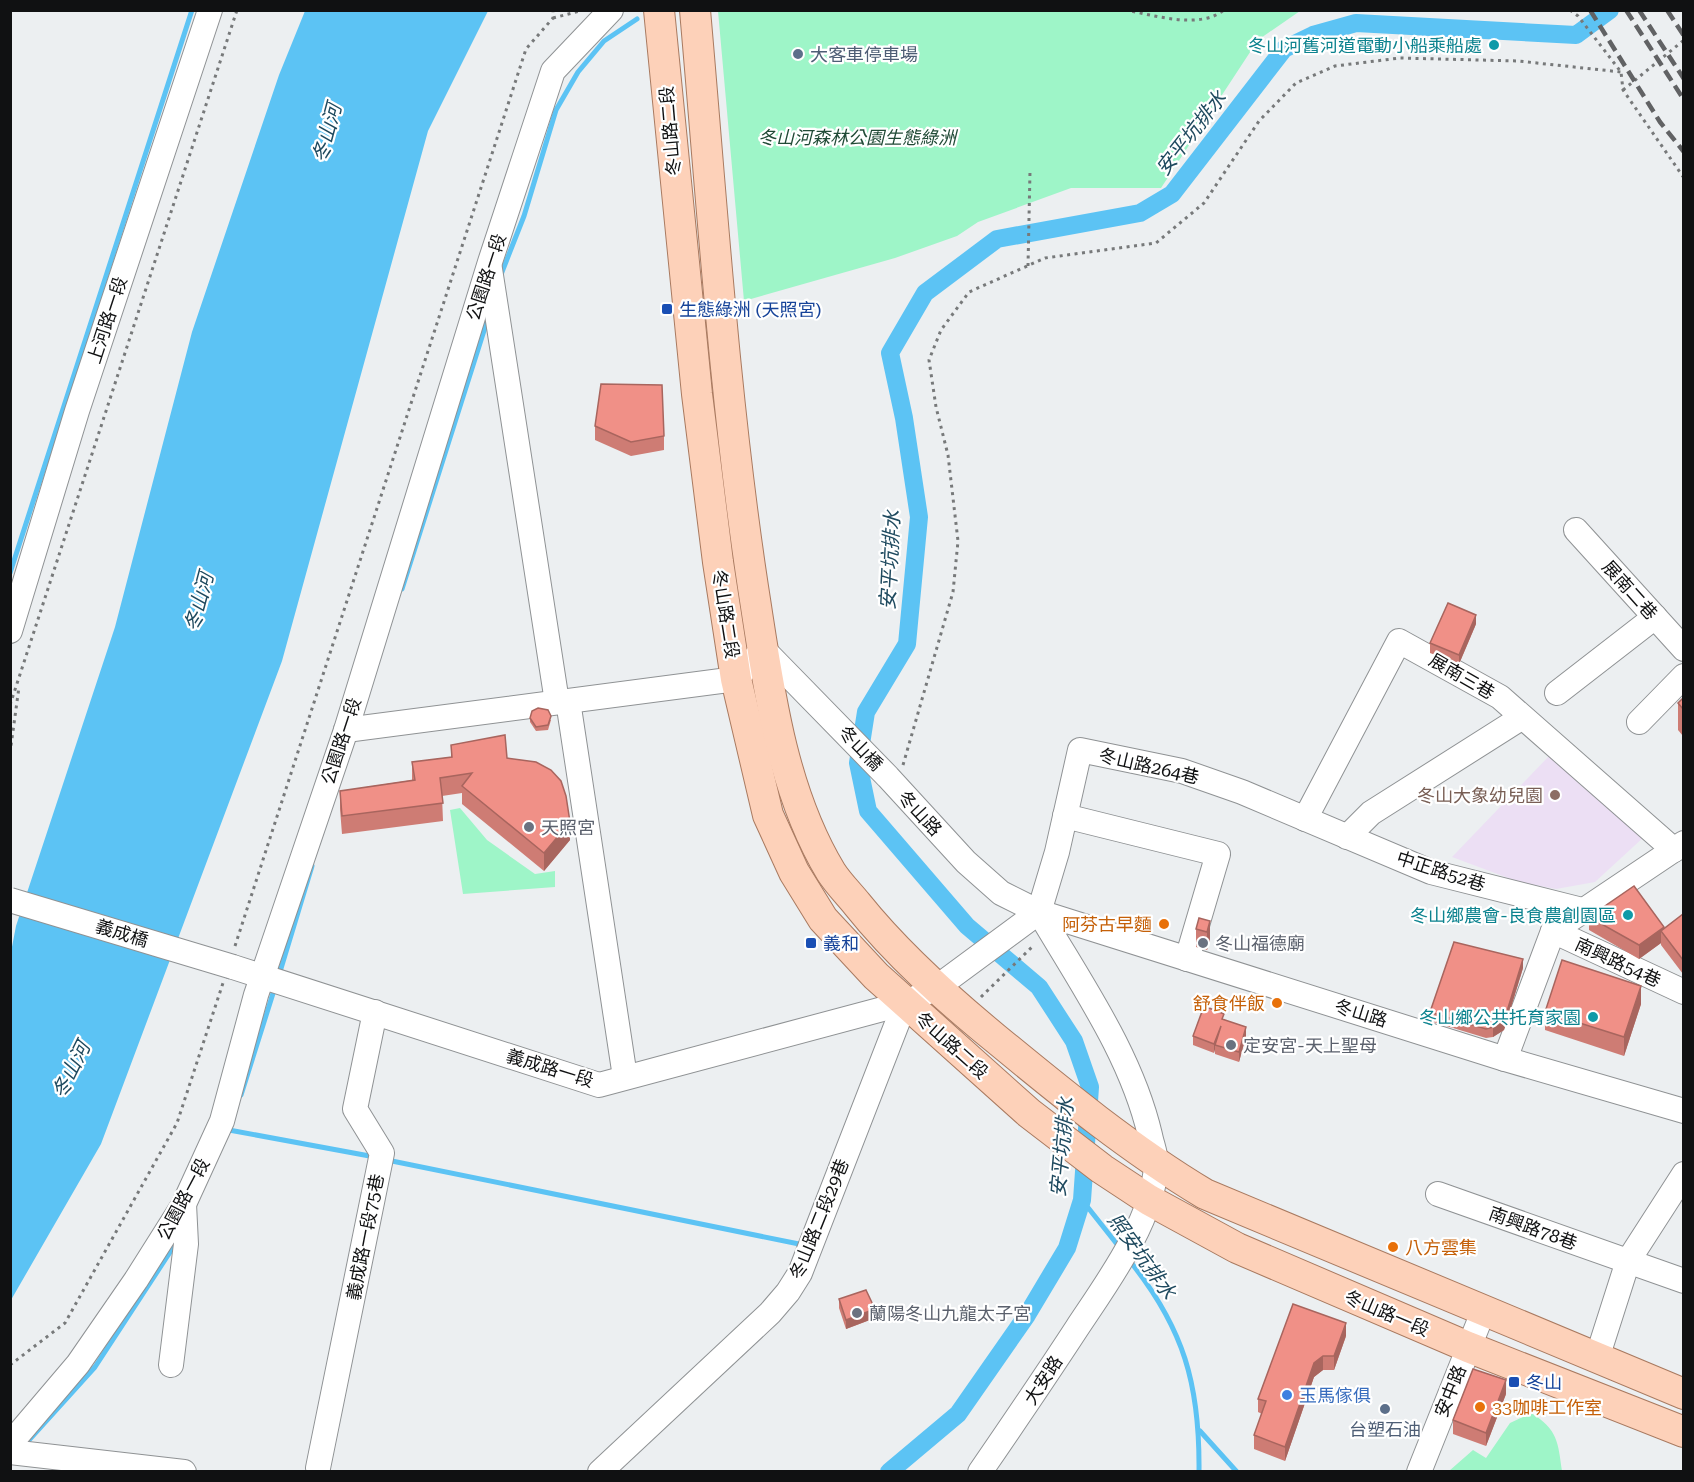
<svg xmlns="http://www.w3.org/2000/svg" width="1694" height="1482" viewBox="0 0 1694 1482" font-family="'Roboto Serif','Noto Sans TC',serif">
  <rect width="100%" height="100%" fill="#eceff1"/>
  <!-- education -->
  <polygon fill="#ecdff4" points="1551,754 1645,836 1595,882 1556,889 1519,882 1452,857"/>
  <!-- green -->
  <g fill="#9ef5c8">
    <polygon points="718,11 718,10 1300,11 1258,40 1161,188 1071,188 978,222 957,236 895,258 744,301"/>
    <polygon points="460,808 487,840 535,874 555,871 555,887 463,894 450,810"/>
    <path d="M1531,1413C1558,1429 1558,1443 1562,1471H1449L1473,1450L1486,1458L1510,1423Z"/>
  </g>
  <!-- water -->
  <polygon fill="#5cc3f4" points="305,11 488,11 428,131 282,661 101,1144 11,1300 11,952 16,926 115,627 192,332 279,75"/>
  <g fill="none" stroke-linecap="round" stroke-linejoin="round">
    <!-- stream -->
    <g stroke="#5cc3f4" stroke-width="5">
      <polyline points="500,277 524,216 556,110 578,72 604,41 637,19"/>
      <polyline points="10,573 192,10"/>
      <polyline points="402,589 488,318"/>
      <polyline points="279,975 312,866"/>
      <polyline points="241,1095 275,987"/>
      <polyline points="229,1130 375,1157"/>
      <polyline points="387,1160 804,1245"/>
      <polyline points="1082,1200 1120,1248"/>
      <path d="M1129,1260C1184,1328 1200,1385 1199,1472"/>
      <polyline points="1200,1431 1237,1472"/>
      <polyline points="29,1440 95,1367 176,1243"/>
    </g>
    <!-- canal -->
    <polyline stroke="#5cc3f4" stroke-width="18" points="889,1472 958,1414 1027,1315 1067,1248 1082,1200 1090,1087 1074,1041 1039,987 967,926 868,811 858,763 866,712 907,644 919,517 904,418 890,353 925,293 997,239 1140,213 1172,194 1284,49 1313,35 1356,23 1576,35 1610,10"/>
    <!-- minor casing -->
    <g stroke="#8f9294" stroke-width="26">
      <g id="minor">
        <polyline points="490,269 557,702"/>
        <polyline points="1576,530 1684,649"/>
        <polyline points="10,631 77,411 210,10"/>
        <polyline points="1557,693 1655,617"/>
        <polyline points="568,701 625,1077"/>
        <polyline points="1639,722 1684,676"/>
        <polyline points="346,730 736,679 763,649 888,777 966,862 1001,893 1039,912 1505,1059 1684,1111"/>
        <polyline points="1065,816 1218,854 1187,959"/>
        <polyline points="1305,819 1399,641 1500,697 1674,850"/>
        <polyline points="1347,837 1371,813 1521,718"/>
        <polyline points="1039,912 1057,852 1080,750 1182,771 1242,792 1431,872 1582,910"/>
        <polyline points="1553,931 1684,992"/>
        <polyline points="233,967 599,1085 905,1003 936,988 1039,912"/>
        <polyline points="1505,1059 1553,931 1684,843"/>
        <polyline points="1438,1194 1684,1281"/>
        <polyline points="1597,1358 1628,1261 1684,1174"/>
        <polyline points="171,1365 186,1244 184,1204"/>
        <polyline points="10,1444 78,1364 136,1280 184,1204 222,1121 256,995 346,730 490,262 553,71 611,10"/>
        <polyline points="10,1452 184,1472"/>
        <polyline points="318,1468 382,1153 355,1109 375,1012"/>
        <polyline points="600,1472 770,1313 788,1292 800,1273 905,1003"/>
        <path d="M980,1472C1013,1424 1045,1377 1077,1328C1106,1284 1153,1221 1156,1166C1157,1157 1152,1145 1150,1135C1131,1054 1081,984 1039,912"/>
        <polyline points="1419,1472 1483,1312"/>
      </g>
    </g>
    <!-- major casing -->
    <g stroke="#a97a60" stroke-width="32">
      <g id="major">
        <polyline points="659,10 697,394 718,562 736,679 768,815 794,872 823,919 876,976 1029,1113 1102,1169 1149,1200 1237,1248 1468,1347 1684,1432"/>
        <path d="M695,10C712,203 724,396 753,587C768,682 780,788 831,872C838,883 848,893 857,904C897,954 945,997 995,1038C1063,1094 1130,1149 1205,1194L1684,1394"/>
      </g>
    </g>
    <!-- path -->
    <g stroke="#77797a" stroke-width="3" stroke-dasharray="3 4.5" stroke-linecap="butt">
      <path d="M1125,10C1154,15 1199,30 1224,10"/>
      <polyline points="1570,10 1578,16 1621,72 1623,90 1684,178"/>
      <polyline points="553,18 580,11"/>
      <polyline points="1623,90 1684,40"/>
      <polyline points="1028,266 1030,171"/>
      <polyline points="10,705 237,10"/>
      <polyline points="10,753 19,687"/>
      <polyline points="903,765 953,592 958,541 948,455 936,407 929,360 941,330 969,292 1045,258 1156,243 1204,203 1259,121 1296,83 1335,66 1400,58 1518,61 1621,72"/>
      <polyline points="235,946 526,49 553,18 553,10"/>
      <polyline points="981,997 1034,945"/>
      <polyline points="10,1365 65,1323 177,1123 223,983"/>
    </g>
    <!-- minor -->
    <use href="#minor" stroke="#fff" stroke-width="24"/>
    <!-- major -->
    <use href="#major" stroke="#fdd1b9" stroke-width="30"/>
    <!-- rail -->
    <g stroke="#616264" stroke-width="4.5" stroke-dasharray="12 6" stroke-linecap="butt">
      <polyline points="1590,10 1660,122 1684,152"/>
      <polyline points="1626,10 1684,100"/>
      <polyline points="1639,10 1684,79"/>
      <polyline points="1667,10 1684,36"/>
    </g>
    <!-- minor-bridge casing -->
    <g stroke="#8f9294" stroke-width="26" stroke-linecap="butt">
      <polyline id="minor-bridge" points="10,900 233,967"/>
    </g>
    <!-- minor-bridge -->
    <use href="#minor-bridge" stroke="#fff" stroke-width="24"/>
  </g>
  <!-- wall -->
  <g fill="#ce7c74">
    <polygon points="595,426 664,436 664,450 631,456 595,440"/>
    <polygon points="1476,624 1459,664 1430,653 1430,643"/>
    <polygon points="1683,698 1683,736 1678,730 1678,703"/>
    <polygon points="530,718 551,720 548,730 536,731 530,722"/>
    <polygon points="451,745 507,758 570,840 544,871 462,804 462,793 442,796 443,821 342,834 340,809 340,791 412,780 412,762 451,757"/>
    <polygon points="1683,914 1683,974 1661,945 1661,943 1639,959 1589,930 1589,917 1664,929"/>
    <polygon points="1210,921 1210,939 1207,950 1196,947 1196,929"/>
    <polygon points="1523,968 1504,1030 1493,1037 1486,1038 1430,1021 1430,1012"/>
    <polygon points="1641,1004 1624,1056 1545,1030 1545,1012"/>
    <polygon points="1224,1019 1246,1036 1239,1062 1215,1054 1215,1049 1214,1053 1193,1045 1193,1036"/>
    <polygon points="839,1299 875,1318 846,1329 839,1308"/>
    <polygon points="1346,1336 1334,1370 1323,1370 1314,1377 1285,1461 1254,1449 1254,1435 1262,1414 1258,1412 1258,1399"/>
    <polygon points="1506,1394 1486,1446 1453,1434 1453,1420"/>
  </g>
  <!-- shaded-wall -->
  <g fill="#a8655e">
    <polygon points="1476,615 1476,624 1459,664 1459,655"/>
    <polygon points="570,822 570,840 544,871 544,853"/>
    <polygon points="1210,921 1210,939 1207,950 1207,932"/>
    <polygon points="1664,927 1664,934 1661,931 1661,943 1639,959 1639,945"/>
    <polygon points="1523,959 1523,968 1504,1030 1493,1037 1493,1027"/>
    <polygon points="1641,986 1641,1004 1624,1056 1624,1037"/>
    <polygon points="1221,1026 1215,1045 1215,1049 1214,1053 1214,1044"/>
    <polygon points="1246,1027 1246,1036 1239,1062 1239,1052"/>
    <polygon points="875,1309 875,1318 846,1329 846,1320"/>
    <polygon points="1346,1323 1346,1336 1334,1370 1334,1356"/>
    <polygon points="1323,1356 1323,1370 1314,1377 1285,1461 1285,1447 1314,1363"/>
    <polygon points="1506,1380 1506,1394 1486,1446 1486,1433"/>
  </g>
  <!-- building -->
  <g fill="#f09087" stroke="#a8655e" stroke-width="1.5">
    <polygon points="601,384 662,385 664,436 631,442 595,426"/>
    <polygon points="1448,603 1476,615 1459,655 1430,643"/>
    <polygon points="1683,698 1683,709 1678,703"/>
    <polygon points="538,708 548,710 551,716 548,725 536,727 530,718 532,711"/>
    <polygon points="505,735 507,758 536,762 551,770 561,781 566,796 570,822 544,853 462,786 472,773 440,778 443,803 342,816 340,791 415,780 412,762 452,757 451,745"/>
    <polygon points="1634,886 1664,927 1639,945 1589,917"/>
    <polygon points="1683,914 1683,960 1661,931"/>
    <polygon points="1199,918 1210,921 1207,932 1196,929"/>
    <polygon points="1454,942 1523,959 1504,1021 1493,1027 1486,1029 1430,1012"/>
    <polygon points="1562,960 1641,986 1624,1037 1545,1012"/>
    <polygon points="1204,1006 1224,1014 1222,1019 1246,1027 1239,1052 1215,1045 1221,1026 1214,1044 1193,1036"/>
    <polygon points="866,1290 875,1309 846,1320 839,1299"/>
    <polygon points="1293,1304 1346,1323 1334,1356 1323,1356 1314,1363 1285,1447 1254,1435 1266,1401 1258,1399"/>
    <polygon points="1473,1369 1506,1380 1486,1433 1453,1420"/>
  </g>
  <!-- markers -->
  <g fill="#0f9aa8" stroke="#fff" stroke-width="2">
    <circle cx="1494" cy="45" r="6"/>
    <circle cx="1628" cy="915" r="6"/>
    <circle cx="1593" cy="1017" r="6"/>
  </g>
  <g fill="#5c6f8a" stroke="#fff" stroke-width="2">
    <circle cx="798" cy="54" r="6"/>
    <circle cx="1385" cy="1409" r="6"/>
  </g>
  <g fill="#1a4fb4" stroke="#fff" stroke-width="2">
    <rect x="661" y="303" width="12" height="12" rx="3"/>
    <rect x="805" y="937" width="12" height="12" rx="3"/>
    <rect x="1508" y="1376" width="12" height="12" rx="3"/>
  </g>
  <circle fill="#8d6e63" stroke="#fff" stroke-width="2" cx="1555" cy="795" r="6"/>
  <g fill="#6b7280" stroke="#fff" stroke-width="2">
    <circle cx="529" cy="827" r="6"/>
    <circle cx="1203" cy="943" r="6"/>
    <circle cx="1231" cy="1045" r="6"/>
    <circle cx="857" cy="1313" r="6"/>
  </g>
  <g fill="#e8710a" stroke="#fff" stroke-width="2">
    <circle cx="1164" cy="924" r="6"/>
    <circle cx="1277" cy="1003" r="6"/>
    <circle cx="1393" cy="1247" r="6"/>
    <circle cx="1480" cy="1407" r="6"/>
  </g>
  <circle fill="#3f7fe0" stroke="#fff" stroke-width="2" cx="1287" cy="1395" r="6"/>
  <g text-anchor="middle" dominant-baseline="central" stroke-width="4.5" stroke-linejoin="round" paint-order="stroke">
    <!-- culture labels -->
    <g font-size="18" fill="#0d838f" stroke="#fff" text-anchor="end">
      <text x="1482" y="45">冬山河舊河道電動小船乘船處</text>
      <text x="1616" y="915">冬山鄉農會-良食農創園區</text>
      <text x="1581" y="1017">冬山鄉公共托育家園</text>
    </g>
    <!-- service labels -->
    <g font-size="18" fill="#4e5e75" stroke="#fff" text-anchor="start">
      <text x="810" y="54">大客車停車場</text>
      <text x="1385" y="1429" text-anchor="middle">台塑石油</text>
    </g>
    <!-- street labels -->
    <g font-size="18" fill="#101112" stroke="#fff">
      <text transform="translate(670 131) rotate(-95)">冬山路二段</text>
      <text transform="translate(486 277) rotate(-72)">公園路一段</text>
      <text transform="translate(107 320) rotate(-72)">上河路一段</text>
      <text transform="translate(1630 590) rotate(48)">展南二巷</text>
      <text transform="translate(726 614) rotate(81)">冬山路二段</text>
      <text transform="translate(1462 676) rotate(30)">展南三巷</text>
      <text transform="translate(341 741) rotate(-72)">公園路一段</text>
      <text transform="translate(861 748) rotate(46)">冬山橋</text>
      <text transform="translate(1149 766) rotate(13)">冬山路264巷</text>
      <text transform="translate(920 813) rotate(47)">冬山路</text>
      <text transform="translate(1441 871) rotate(18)">中正路52巷</text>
      <text transform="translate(122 933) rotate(17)">義成橋</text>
      <text transform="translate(1618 962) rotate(25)">南興路54巷</text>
      <text transform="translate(1361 1013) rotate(17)">冬山路</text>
      <text transform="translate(952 1045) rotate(42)">冬山路二段</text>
      <text transform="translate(550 1068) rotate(17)">義成路一段</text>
      <text transform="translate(183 1199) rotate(-62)">公園路一段</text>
      <text transform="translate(819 1219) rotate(-68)">冬山路二段29巷</text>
      <text transform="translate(1533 1228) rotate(20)">南興路78巷</text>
      <text transform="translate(365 1237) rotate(-79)">義成路一段75巷</text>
      <text transform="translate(1387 1313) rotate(23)">冬山路一段</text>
      <text transform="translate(1043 1380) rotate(-57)">大安路</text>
      <text transform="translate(1450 1391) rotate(-68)">安中路</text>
    </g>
    <!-- park labels -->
    <g font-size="18" font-style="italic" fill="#204a36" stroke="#fff">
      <text x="857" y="137">冬山河森林公園生態綠洲</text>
    </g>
    <!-- transit labels -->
    <g font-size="18" fill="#164399" stroke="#fff" text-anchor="start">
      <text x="679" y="309">生態綠洲 (天照宮)</text>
      <text x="823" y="943">義和</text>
      <text x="1526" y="1382">冬山</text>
    </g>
    <!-- education labels -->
    <g font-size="18" fill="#785e54" stroke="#fff" text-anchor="end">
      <text x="1543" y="795">冬山大象幼兒園</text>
    </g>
    <!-- worship labels -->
    <g font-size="18" fill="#5b616d" stroke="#fff" text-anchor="start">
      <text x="541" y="827">天照宮</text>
      <text x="1215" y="943">冬山福德廟</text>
      <text x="1243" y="1045">定安宮-天上聖母</text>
      <text x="869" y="1313">蘭陽冬山九龍太子宮</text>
    </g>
    <!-- food labels -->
    <g font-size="18" fill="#c56008" stroke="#fff" text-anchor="end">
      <text x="1152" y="924">阿芬古早麵</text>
      <text x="1265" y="1003">舒食伴飯</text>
      <text x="1405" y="1247" text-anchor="start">八方雲集</text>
      <text x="1492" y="1407" text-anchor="start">33咖啡工作室</text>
    </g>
    <!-- shop labels -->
    <g font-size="18" fill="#366cbe" stroke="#fff" text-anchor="start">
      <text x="1299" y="1395">玉馬傢俱</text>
    </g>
    <!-- water labels -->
    <g font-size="20" font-style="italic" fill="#1f4a5f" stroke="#fff">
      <text transform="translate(327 133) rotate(-75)">冬山河</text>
      <text transform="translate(1191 133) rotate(-52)">安平坑排水</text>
      <text transform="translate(890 560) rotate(-87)">安平坑排水</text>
      <text transform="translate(199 602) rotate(-75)">冬山河</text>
      <text transform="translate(71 1070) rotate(-64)">冬山河</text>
      <text transform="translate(1062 1147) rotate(-85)">安平坑排水</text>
      <text transform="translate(1142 1256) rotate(54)">照安坑排水</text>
    </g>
  </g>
  <!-- border -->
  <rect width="1694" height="1482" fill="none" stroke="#101112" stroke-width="24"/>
</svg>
